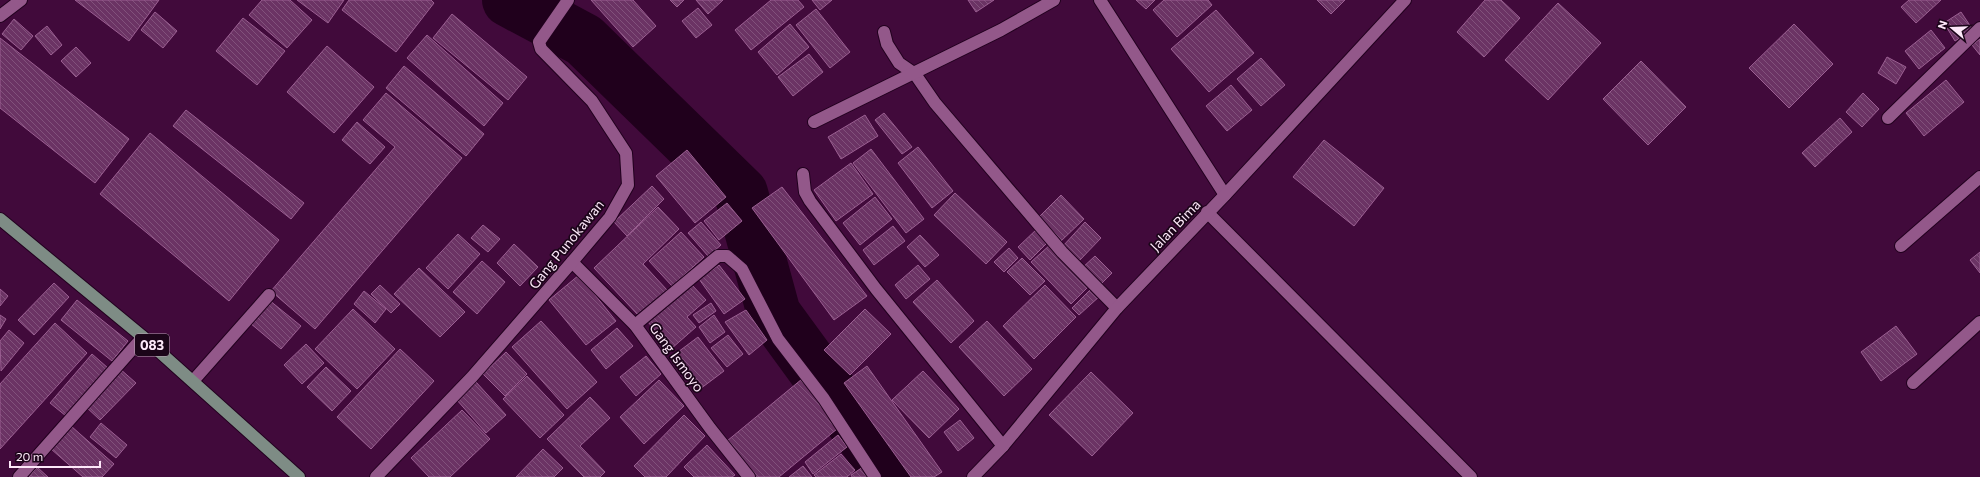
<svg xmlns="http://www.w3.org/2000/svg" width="1980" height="477" viewBox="0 0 1980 477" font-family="Commissioner,sans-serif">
  <defs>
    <pattern id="building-back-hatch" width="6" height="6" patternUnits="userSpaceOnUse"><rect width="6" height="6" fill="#6b3364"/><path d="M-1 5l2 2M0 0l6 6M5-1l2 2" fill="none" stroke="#81517b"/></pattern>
  </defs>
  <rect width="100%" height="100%" fill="#410a3b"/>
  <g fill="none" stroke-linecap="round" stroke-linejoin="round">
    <!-- river -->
    <polyline stroke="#20001c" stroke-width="54" points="509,0 584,40 741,193 774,314 893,477"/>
  </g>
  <!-- building -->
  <g fill="url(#building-back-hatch)" stroke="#9b5f92">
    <polygon points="75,0 159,0 129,41"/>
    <polygon points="262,0 290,0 312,20 287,48 249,15"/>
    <polygon points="297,0 344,0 328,23"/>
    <polygon points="349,0 431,0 434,3 396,52 342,10"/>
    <polygon points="591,0 633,0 656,26 633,47"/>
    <polygon points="670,0 684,0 677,7"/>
    <polygon points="696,0 723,0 708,14"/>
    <polygon points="771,0 798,0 804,7 751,50 735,30"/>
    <polygon points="812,0 832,0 820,10"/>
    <polygon points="968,0 994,0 976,12"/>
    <polygon points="1136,0 1155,0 1146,9"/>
    <polygon points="1164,0 1208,0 1212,5 1177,37 1153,10"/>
    <polygon points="1317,0 1345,0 1331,14"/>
    <polygon points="1485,0 1501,0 1520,18 1484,57 1457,32"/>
    <polygon points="1909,0 1941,0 1916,23 1901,7"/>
    <polygon points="1558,3 1601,43 1548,100 1505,60"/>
    <polygon points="698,8 712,25 696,38 682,21"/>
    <polygon points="816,9 850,52 830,68 796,25"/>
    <polygon points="1216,10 1254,53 1209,92 1171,49"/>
    <polygon points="155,12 177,31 163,48 141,30"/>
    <polygon points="1961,12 1973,30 1955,41 1944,23"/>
    <polygon points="452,14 527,77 508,100 433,38"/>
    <polygon points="243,18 285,51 257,85 216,51"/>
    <polygon points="14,19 33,36 21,50 2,34"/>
    <polygon points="790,24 809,47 777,75 758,52"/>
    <polygon points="1794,24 1833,64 1789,108 1749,68"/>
    <polygon points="47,26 62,45 51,55 35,36"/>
    <polygon points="1931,30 1945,48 1919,69 1905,51"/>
    <polygon points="427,35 503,103 484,126 407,58"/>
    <polygon points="0,38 129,139 95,183 0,108"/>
    <polygon points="1980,39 1980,55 1972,45"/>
    <polygon points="327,46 374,87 334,133 287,92"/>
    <polygon points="76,47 91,63 76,77 61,61"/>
    <polygon points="809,54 823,72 793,96 778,77"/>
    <polygon points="1887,57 1906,67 1896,84 1878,73"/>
    <polygon points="1261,58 1285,85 1261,106 1237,79"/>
    <polygon points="1641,61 1686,107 1648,145 1603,99"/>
    <polygon points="404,66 484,134 466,156 386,88"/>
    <polygon points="1946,80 1964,102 1924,136 1906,113"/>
    <polygon points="1231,85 1252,110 1227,131 1206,106"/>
    <polygon points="386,93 462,158 315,329 271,291 395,147 363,120"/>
    <polygon points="1863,93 1879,109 1862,127 1846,112"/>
    <polygon points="186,110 304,203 291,219 173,126"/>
    <polygon points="884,113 912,147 902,154 875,120"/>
    <polygon points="865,115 878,136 841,159 828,137"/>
    <polygon points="1840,118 1852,132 1815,167 1802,153"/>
    <polygon points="357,122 385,147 370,164 342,140"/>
    <polygon points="150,133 279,240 229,301 100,194"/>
    <polygon points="1324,140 1384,188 1354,226 1293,177"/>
    <polygon points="918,147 953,191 932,208 898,163"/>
    <polygon points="871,149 924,219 906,233 853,163"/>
    <polygon points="687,150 726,197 695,223 656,176"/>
    <polygon points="851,163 873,194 836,221 814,190"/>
    <polygon points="652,186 664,199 627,236 614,222"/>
    <polygon points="782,187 867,296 834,320 752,208"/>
    <polygon points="955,193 1007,242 986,264 934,215"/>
    <polygon points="1061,195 1084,219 1060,242 1037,219"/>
    <polygon points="875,197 892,219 860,245 843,223"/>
    <polygon points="727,203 742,221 719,240 704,221"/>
    <polygon points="658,207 679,229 643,264 667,290 639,316 594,268"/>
    <polygon points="701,222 721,245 708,256 688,233"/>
    <polygon points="1085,222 1101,238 1079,261 1063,246"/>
    <polygon points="483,225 500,239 488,252 471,238"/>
    <polygon points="893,226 905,241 874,265 863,250"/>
    <polygon points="1038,228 1050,240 1030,260 1018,247"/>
    <polygon points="681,232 704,257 672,286 649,261"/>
    <polygon points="458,234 480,254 448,289 426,268"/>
    <polygon points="920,235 939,255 925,267 907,247"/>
    <polygon points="514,244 538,267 520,286 497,263"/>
    <polygon points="1051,244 1090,285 1071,304 1031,262"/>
    <polygon points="1009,248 1018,258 1004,272 994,262"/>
    <polygon points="1980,252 1980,273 1970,260"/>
    <polygon points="1095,256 1112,273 1098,287 1081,269"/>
    <polygon points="1022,258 1045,281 1030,295 1007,272"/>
    <polygon points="482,261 505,282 477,314 453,292"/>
    <polygon points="719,265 745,299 724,314 699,279"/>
    <polygon points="918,265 930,279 906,299 895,285"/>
    <polygon points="419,268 465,312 440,337 394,294"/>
    <polygon points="579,275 616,321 586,345 549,300"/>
    <polygon points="937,280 974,321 951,343 913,302"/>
    <polygon points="54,283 69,297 34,335 18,320"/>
    <polygon points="691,284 706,300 687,317 696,327 671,349 648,322"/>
    <polygon points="380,285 400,304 391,313 371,294"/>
    <polygon points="1045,285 1076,317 1034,359 1003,326"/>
    <polygon points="1093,287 1101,295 1079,315 1072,308"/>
    <polygon points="0,289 8,296 0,306"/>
    <polygon points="364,291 386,309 375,323 354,304"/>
    <polygon points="77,300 128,341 112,361 61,320"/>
    <polygon points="269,300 301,326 281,349 250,323"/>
    <polygon points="711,303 716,311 699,323 693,315"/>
    <polygon points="353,309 395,349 357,389 315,349"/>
    <polygon points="865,309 891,334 850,375 824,350"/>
    <polygon points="746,310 767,340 749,355 725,322"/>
    <polygon points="0,315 6,319 0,329"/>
    <polygon points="714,315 725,332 710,343 699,327"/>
    <polygon points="541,321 597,382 567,409 512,347"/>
    <polygon points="987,321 1032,369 1004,396 959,347"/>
    <polygon points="55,323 87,353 0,449 0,384"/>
    <polygon points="1896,326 1917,354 1881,381 1861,352"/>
    <polygon points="617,328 633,346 606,369 591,350"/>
    <polygon points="9,330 24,343 1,371 0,341"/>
    <polygon points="728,335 743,354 727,367 711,348"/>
    <polygon points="698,337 724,371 700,389 674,355"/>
    <polygon points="306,344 324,363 302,384 284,365"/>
    <polygon points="400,349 434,381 371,449 337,417"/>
    <polygon points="506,352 527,374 505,396 483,374"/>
    <polygon points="92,354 108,368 66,416 50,403"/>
    <polygon points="646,356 661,374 636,396 620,377"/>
    <polygon points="867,366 942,472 934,477 911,477 844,383"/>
    <polygon points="326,367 351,391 332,411 307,387"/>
    <polygon points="119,368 136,383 100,420 84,405"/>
    <polygon points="923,371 959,409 929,438 892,400"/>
    <polygon points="1091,372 1133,413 1092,456 1049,415"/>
    <polygon points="527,376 564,415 540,438 503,399"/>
    <polygon points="802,379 837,429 779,477 756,477 727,441"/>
    <polygon points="659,380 684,406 644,444 620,417"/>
    <polygon points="476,382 506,415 486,433 456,399"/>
    <polygon points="590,397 610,418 580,446 605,472 600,477 584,477 547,439"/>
    <polygon points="462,410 490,439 450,477 429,477 411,458"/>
    <polygon points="684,415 705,436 666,477 645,477 634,466"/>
    <polygon points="960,420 974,438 958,451 944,432"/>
    <polygon points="101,423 127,445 116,458 90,437"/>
    <polygon points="71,426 114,464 102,477 83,477 51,449"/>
    <polygon points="838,435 847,447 813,474 805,462"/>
    <polygon points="707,445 735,475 732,477 694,477 684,467"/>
    <polygon points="543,449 563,468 554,477 516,477"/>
    <polygon points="841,454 855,470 847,477 816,477 814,475"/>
    <polygon points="866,465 873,477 852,477 851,475"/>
    <polygon points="803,466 812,477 789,477"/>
    <polygon points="37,467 48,477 29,477"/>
  </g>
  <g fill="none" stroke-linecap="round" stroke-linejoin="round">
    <!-- service casing -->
    <g stroke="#21001e" stroke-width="14">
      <g id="service">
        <polyline points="0,16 21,0"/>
        <polyline points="1207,212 1471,477"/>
        <polyline points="193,381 269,295"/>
      </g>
    </g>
    <!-- minor casing -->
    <g stroke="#21001e" stroke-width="14">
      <g id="minor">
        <polyline points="1100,0 1225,195"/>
        <polyline points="884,32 887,44 899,63 915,74 935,103 1062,252 1117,308"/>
        <polyline points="1888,118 1980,28"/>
        <polyline points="814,122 1001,30 1054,0"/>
        <polyline points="803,174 805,192 810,201 876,289 1003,446"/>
        <polyline points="1901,246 1980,177"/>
        <polyline points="572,262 635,325 710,428 749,477"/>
        <polyline points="635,325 718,256 727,256 742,269 778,339 824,399 875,477"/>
        <polyline points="1913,383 1980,322"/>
        <polyline points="19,477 143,337"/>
        <polyline points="376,477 472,377 572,262 610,217 628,185 626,153 592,101 541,49 539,42 568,0"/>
        <polyline points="973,477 1003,446 1117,308 1225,195 1405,0"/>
      </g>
    </g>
    <!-- primary casing -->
    <g stroke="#21001e" stroke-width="14">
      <polyline id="primary" points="0,219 143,337 299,477"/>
    </g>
    <!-- service -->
    <use href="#service" stroke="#93588a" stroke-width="12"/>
    <!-- minor -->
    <use href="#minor" stroke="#93588a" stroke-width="12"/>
    <!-- primary -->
    <use href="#primary" stroke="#7e8c85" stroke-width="12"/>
  </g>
  <g text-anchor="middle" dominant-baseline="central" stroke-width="3.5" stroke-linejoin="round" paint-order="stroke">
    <!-- shield labels -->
    <rect fill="#1b0519" stroke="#b9a4b6" stroke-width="1" x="135" y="334" width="34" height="22" rx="3"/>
    <g font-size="13" font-weight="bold" fill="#fde8f9">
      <text x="152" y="345">083</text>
    </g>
    <!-- street labels -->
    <g font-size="14" fill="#fde8f9" stroke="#1b0519">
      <text transform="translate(1175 225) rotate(-46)">Jalan Bima</text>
      <text transform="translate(566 244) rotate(-51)">Gang Punokawan</text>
      <text transform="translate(677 357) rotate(54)">Gang Ismoyo</text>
    </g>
  </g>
  <!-- north arrow -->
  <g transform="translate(1952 28) rotate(289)" stroke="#1b0519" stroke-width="3" paint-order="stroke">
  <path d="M0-3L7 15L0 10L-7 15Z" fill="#fde8f9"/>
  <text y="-6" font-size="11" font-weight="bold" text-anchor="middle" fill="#fde8f9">N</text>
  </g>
  <!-- scale -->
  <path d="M10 461v6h90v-6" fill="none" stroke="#fde8f9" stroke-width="2"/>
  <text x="16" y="461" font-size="12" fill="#fde8f9" stroke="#1b0519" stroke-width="3" paint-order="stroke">20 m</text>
</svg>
